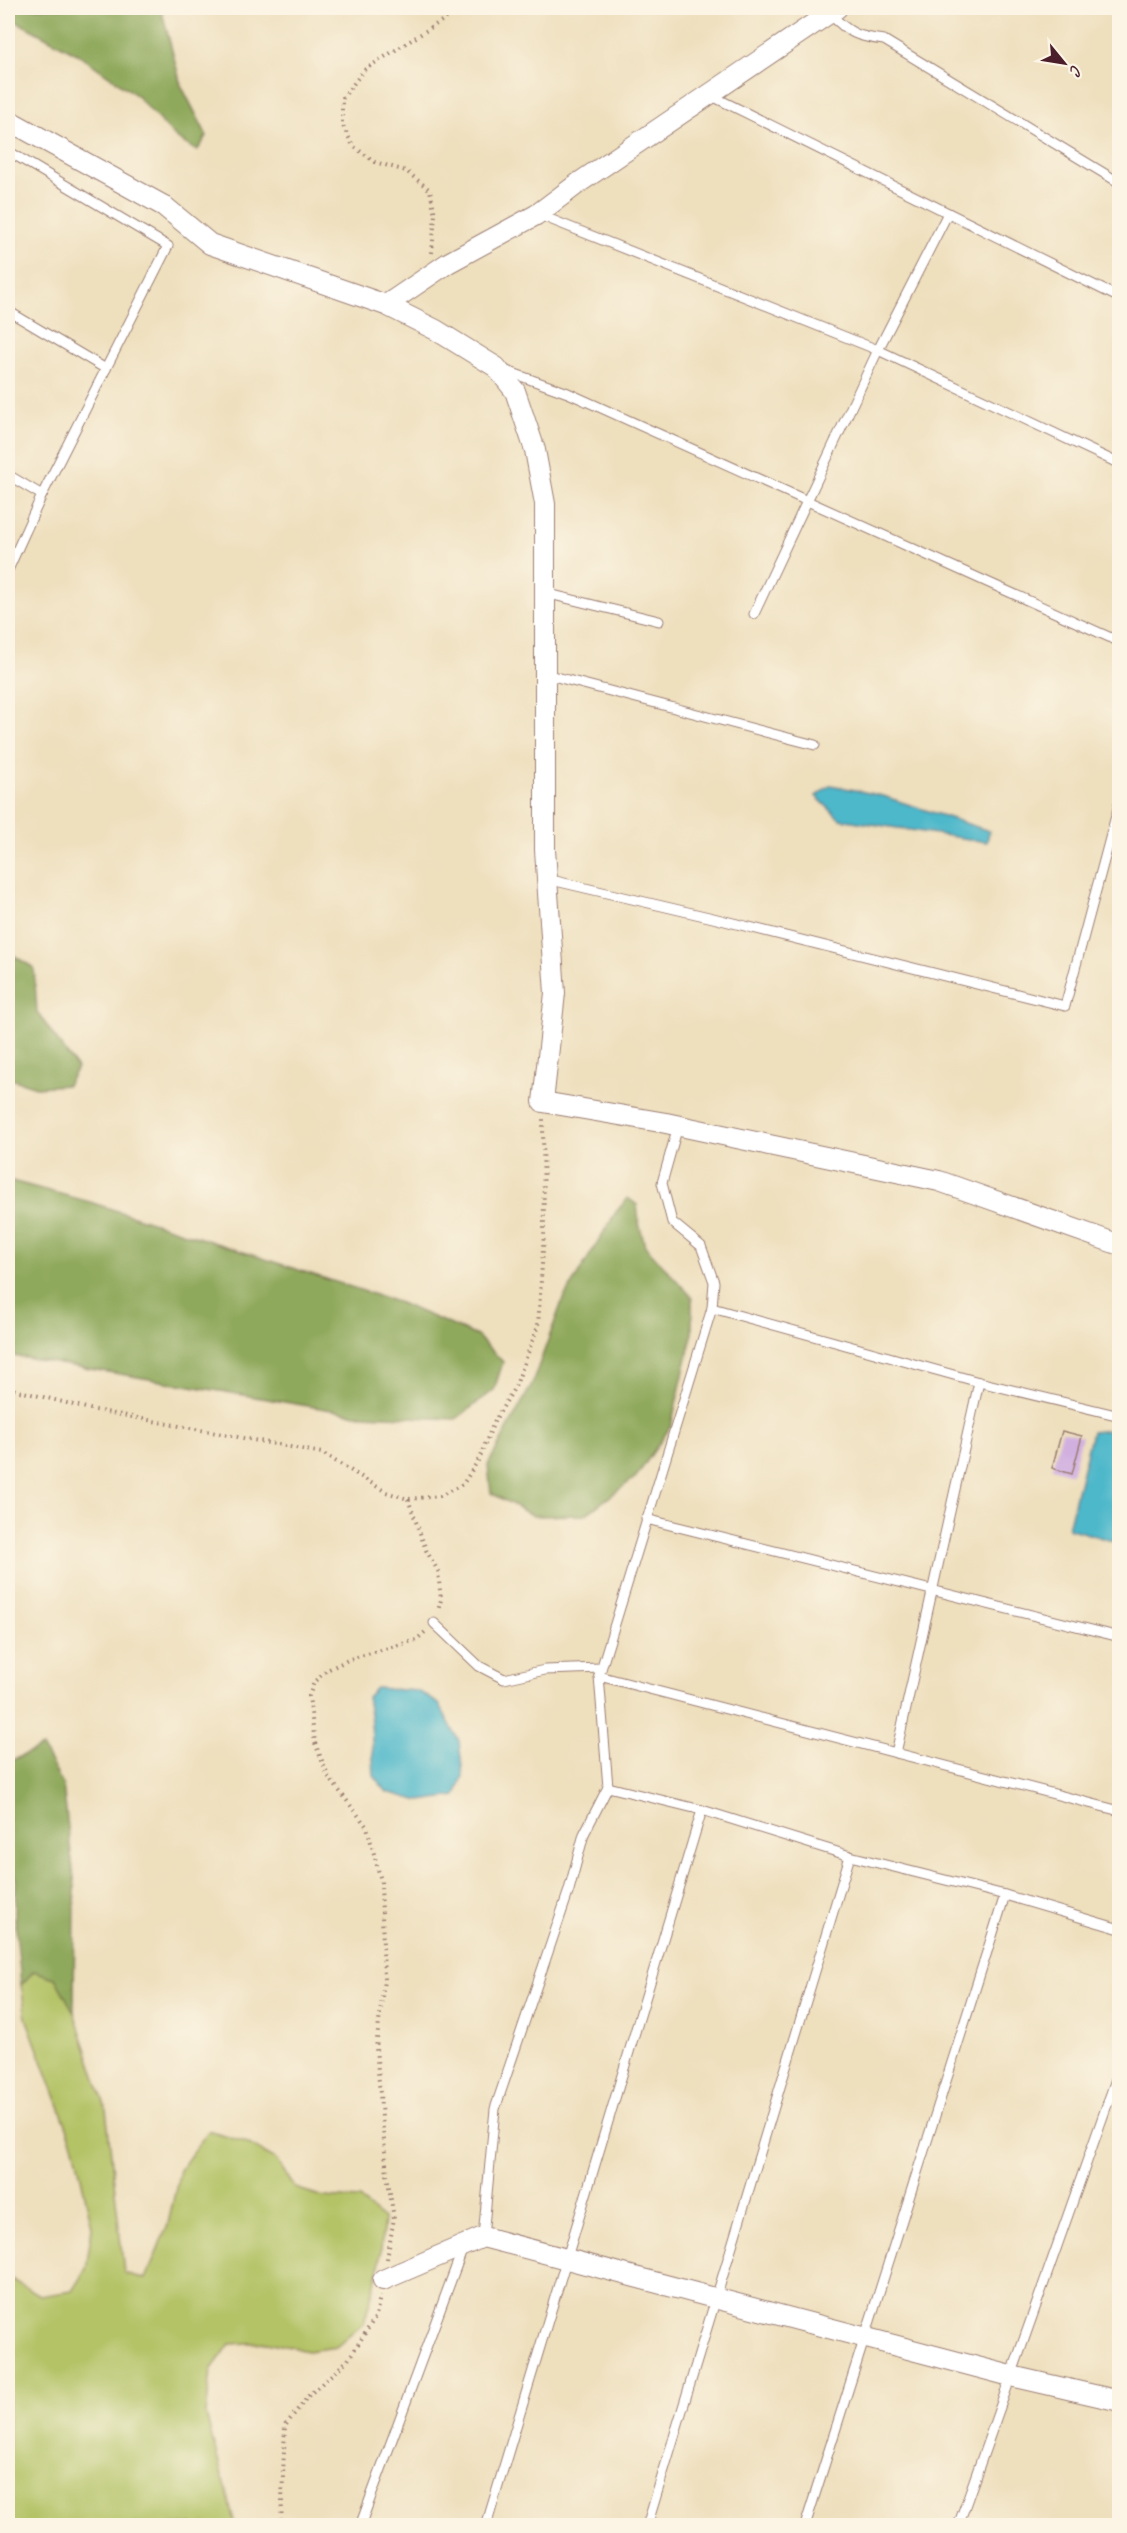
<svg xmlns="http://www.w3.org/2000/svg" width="1127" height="2533" viewBox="0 0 1127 2533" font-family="Caveat,sans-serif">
  <rect width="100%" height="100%" fill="#fcf5e5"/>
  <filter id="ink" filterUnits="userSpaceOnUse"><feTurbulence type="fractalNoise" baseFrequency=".0167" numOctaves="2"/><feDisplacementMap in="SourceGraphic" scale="12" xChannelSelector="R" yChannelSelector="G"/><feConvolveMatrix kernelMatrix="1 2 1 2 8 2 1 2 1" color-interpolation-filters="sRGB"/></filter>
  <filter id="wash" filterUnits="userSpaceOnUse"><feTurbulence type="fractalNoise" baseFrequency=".008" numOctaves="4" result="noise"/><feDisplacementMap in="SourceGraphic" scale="24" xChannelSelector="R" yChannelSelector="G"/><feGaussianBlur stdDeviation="1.35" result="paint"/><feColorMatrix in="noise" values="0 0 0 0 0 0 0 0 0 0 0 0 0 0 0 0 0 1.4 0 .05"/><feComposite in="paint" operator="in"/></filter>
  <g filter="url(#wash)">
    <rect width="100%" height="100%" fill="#eedfbd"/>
    <!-- green -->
    <polygon fill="#b4c366" stroke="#7f7148" stroke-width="1.5" points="34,1971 55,1978 74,2012 106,2109 124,2273 146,2279 168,2224 180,2170 208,2131 245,2142 276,2159 295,2188 324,2197 359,2199 384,2219 379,2268 364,2323 336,2347 308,2351 268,2342 230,2344 211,2370 206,2415 235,2525 8,2525 8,2277 40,2296 72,2291 86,2269 92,2227 74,2146 26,2018 21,1985"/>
    <!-- forest -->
    <g fill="#8fa95b" stroke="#6c6443" stroke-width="1.5">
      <polygon points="8,8 161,8 181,85 207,136 197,151 176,138 136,95 79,55 8,17"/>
      <polygon points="8,952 34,968 37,1012 77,1068 67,1085 36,1087 8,1078"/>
      <polygon points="8,1180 90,1202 400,1303 477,1336 503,1362 494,1390 456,1419 361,1415 8,1355"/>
      <polygon points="628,1198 637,1205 639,1223 645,1246 692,1297 692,1336 671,1426 636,1477 585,1515 533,1516 491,1493 488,1465 532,1384 563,1299 616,1212"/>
      <polygon points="42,1747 63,1785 75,1887 74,2012 55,1978 34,1971 21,1985 15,1917 16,1880 8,1860 8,1762"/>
    </g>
    <!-- water -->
    <g fill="#4db8ca" stroke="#4c6c7a" stroke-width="1.5">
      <polygon points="831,785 883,796 989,831 987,842 840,819 816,796"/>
      <polygon points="1119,1429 1120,1429 1119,1543 1068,1528 1092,1432"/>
      <polygon points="376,1688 418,1691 439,1704 459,1741 463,1776 456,1796 420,1801 387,1792 374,1776 371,1720 367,1697"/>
    </g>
    <g id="blocks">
      <!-- building -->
      <polygon fill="#d1b0e0" points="1062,1431 1082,1436 1072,1474 1052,1468"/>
    </g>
  </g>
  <g filter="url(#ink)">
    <use href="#blocks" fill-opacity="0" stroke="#9c7f74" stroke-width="1.5"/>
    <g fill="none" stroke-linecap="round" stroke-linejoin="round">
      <!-- lane casing -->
      <g stroke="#9c7f74" stroke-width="11">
        <g id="lane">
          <path d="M830,14C849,33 857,37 884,40L1120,183"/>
          <polyline points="710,95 1120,298"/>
          <polyline points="8,151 168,246 42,495 8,570"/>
          <polyline points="537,214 878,350 1120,464"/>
          <polyline points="8,311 106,369"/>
          <polyline points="504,370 568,393 1120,642"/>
          <polyline points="8,475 42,495"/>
          <polyline points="545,593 659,621"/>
          <polyline points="754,614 878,350 948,213"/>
          <polyline points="545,674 815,745"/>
          <polyline points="547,879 713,918 1065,1006 1120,801"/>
          <polyline points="712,1308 979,1382 1120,1416"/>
          <polyline points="646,1519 1120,1637"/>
          <polyline points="434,1623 479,1666 504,1679 545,1670 601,1668"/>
          <polyline points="599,1676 1120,1811"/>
          <polyline points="896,1753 979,1382"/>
          <polyline points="608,1787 702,1810 850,1856 1005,1895 1120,1929"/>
          <polyline points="483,2237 495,2109 569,1890 584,1834 608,1787 599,1676 712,1308 714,1282 701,1246 672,1222 662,1183 678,1126"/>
          <polyline points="360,2526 463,2248"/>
          <polyline points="486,2526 702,1810"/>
          <polyline points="647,2526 850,1856"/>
          <polyline points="805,2526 1005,1895"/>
          <polyline points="958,2526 1120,2068"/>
        </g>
      </g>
      <!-- street casing -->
      <g stroke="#9c7f74" stroke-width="22">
        <g id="street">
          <polyline points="8,120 164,206 210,244 386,305 436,330 496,367 515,391 535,450 545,504 545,850 555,993 543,1102 666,1123 939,1181 1120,1245"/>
          <polyline points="386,305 448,263 536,215 580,182 837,8"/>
          <polyline points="383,2280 483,2237 1011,2376 1120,2401"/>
        </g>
      </g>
      <!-- path -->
      <g stroke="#9c7f74" stroke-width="4" stroke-dasharray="1.5 4.5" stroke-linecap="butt">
        <polyline points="432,253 435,215 430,190 406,171 375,162 353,146 342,124 342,99 364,70 462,8"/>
        <polyline points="8,1388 90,1409 322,1453 386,1492 408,1499 440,1496 463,1484 479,1459 494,1422 516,1385 538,1326 544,1234 543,1119"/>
        <polyline points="408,1499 426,1550 438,1571 441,1600 438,1611"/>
        <polyline points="387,2259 394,2218 387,2175 376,2048 384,1980 381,1881 367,1827 328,1776 315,1743 309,1696 314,1682 327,1670 350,1659 416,1640 425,1632"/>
        <polyline points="281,2526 285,2426 308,2396 348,2360 376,2316 380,2296"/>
      </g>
      <!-- lane -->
      <use href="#lane" stroke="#fff" stroke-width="9"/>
      <!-- street -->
      <use href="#street" stroke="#fff" stroke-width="20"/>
    </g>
  </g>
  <!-- margin -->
  <rect width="1127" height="2533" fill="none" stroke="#fcf5e5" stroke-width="30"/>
  <!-- north arrow -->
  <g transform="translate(1064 63) rotate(120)" stroke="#fcf5e5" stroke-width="4.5" paint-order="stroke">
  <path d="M0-4.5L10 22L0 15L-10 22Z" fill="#4a1f2b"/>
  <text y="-9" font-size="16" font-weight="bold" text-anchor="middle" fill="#4a1f2b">С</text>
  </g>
</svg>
